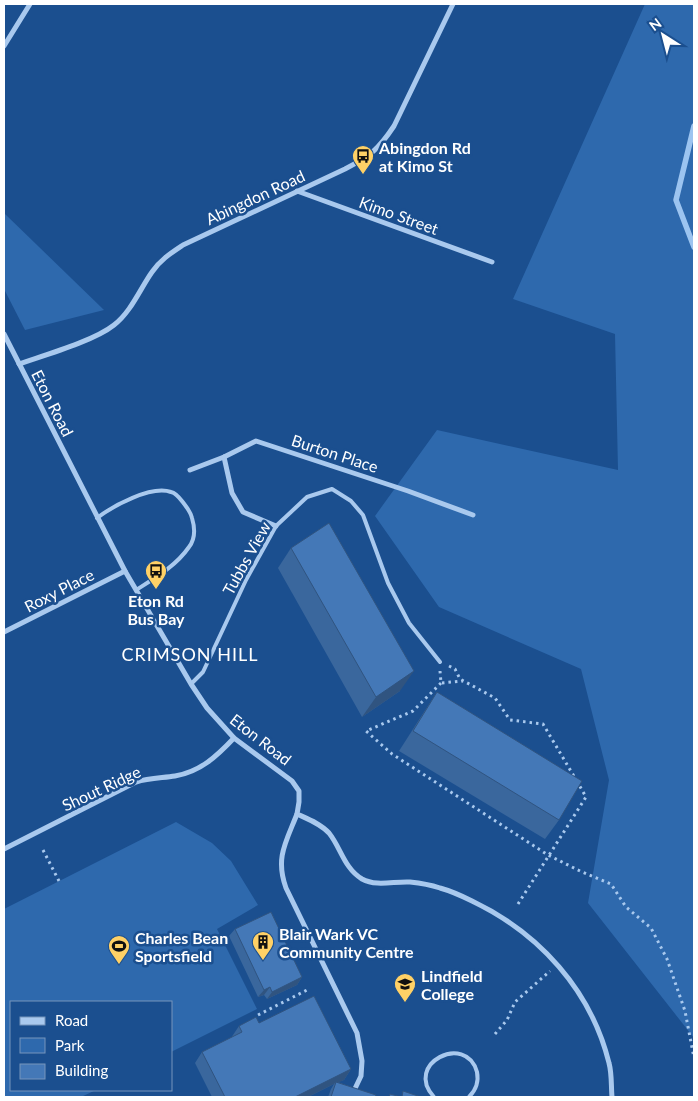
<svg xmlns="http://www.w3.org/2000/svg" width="698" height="1101" viewBox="0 0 698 1101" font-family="Lato,sans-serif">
  <rect width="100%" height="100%" fill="#1b4f8f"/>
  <!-- green -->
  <g fill="#2e69ad">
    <polygon points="645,4 694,4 694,1038 588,903 609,780 581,669 439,607 375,516 437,430 618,470 615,334 513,299"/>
    <polygon points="4,213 104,310 25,330 4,289"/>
    <polygon points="176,822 212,843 231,861 258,905 217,929 257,1009 171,1052 171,1002 11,1002 11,1090 96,1090 81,1097 4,1097 4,909"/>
  </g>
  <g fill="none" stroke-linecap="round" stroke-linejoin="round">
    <!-- stream -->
    <polyline stroke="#9cc4f0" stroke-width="5.5" points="694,126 676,200 694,247"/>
    <!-- path -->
    <g stroke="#a9c9ee" stroke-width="3" stroke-dasharray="2.5 4" stroke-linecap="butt">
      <polyline points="449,666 455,669 460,679 495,698 510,720 543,724 575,778"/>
      <polyline points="440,671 441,683 463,681"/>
      <polyline points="441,683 413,711 366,731 392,754 548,855 580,871 611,884 626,907 651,928 667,959 685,1011 694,1058"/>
      <polyline points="43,850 59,881"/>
      <polyline points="518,904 586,797 578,783"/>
      <polyline points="258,1015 307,990"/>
      <polyline points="495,1034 507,1020 515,1002 550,971"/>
    </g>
    <!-- lane -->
    <g stroke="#a9c9ee" stroke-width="4">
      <path d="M97,518C113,506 151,485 171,492C177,493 181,500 185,505C188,509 191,513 192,518C195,528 196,538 189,547C176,566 155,578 136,590"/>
      <polyline points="191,684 203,672 246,580 276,526 307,497 332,489 351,501 363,515 388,583 409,623 440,662"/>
      <path d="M434,1097C403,1064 466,1032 477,1072C479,1082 476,1090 469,1097"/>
    </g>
    <!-- street -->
    <g stroke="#a9c9ee" stroke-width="5">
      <polyline points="4,46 30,4"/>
      <polyline points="297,191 492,262"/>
      <path d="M4,334L125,571L191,684L207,708L234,738L292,781L299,791V802L297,814C308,819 321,824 329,833C341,848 344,868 362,879C377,887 394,881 410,882C420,883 431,885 440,888C451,891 462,896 472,901C539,933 591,990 609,1063C612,1074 611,1086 612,1097"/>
      <path d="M19,364C45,355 94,341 114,325C131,312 140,289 152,272C160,260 171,253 183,245L345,169C370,156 378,150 394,126L453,4"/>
      <polyline points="224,457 232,493 243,512 276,526"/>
      <polyline points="190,470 224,457 256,441 408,491 473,515"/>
      <polyline points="4,632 125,571"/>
      <path d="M297,814C286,842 275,858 286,888L357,1033L362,1061L361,1076L351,1097"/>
      <path d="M4,849L136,782C149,778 162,778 175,776C200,772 217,756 234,738"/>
    </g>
  </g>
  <!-- wall -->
  <g fill="#3a679d">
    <polygon points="291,548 400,691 362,717 278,568"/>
    <polygon points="437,692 559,820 545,839 399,751 424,712"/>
    <polygon points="235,929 302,977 297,985 267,999 264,995 258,997 229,936"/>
    <polygon points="259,1023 351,1069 344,1080 338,1082 375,1097 328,1097 331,1089 334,1084 308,1097 212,1097 195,1063 202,1052 231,1038 239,1026"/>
  </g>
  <!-- shaded-wall -->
  <g fill="#305480">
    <polygon points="414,671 400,691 362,717 376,697"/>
    <polygon points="302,977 297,985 267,999 272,992"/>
    <polygon points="270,987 264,995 258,997 264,990"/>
    <polygon points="351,1069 344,1080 335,1084 336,1082 334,1084 308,1097 295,1097"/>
  </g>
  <!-- building -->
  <g fill="#4478b7" stroke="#305480">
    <polygon points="329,523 414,671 376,697 291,548"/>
    <polygon points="437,692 582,781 559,820 413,731"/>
    <polygon points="271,912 302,977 272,992 270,987 264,990 235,929"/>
    <polygon points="314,996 351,1069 295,1097 296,1097 225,1097 202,1052 242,1032 239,1026 256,1017 259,1023"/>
    <polygon points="336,1082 376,1095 375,1097 331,1097"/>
    <polygon points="403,1091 421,1097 402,1097"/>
    <polygon points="390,1094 401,1097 389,1097"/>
  </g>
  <!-- icons -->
  <defs>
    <g id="bus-pin" transform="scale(1.125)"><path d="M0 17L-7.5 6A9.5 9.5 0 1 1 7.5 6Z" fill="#ffd166" stroke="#1b4f8f"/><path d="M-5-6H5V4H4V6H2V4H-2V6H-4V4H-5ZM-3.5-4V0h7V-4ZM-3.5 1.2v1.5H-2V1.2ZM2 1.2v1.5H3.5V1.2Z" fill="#111"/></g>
    <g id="building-pin" transform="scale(1.125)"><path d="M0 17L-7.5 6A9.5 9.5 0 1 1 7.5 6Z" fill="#ffd166" stroke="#1b4f8f"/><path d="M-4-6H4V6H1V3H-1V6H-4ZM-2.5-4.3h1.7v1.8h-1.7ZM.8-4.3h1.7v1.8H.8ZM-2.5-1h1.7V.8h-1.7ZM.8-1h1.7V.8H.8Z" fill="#111"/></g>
    <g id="stadium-pin" transform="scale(1.125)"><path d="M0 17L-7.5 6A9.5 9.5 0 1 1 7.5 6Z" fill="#ffd166" stroke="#1b4f8f"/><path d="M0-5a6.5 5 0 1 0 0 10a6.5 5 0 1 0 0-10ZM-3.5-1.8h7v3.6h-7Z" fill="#111"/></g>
    <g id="school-pin" transform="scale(1.125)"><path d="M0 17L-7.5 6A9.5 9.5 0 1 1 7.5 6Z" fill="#ffd166" stroke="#1b4f8f"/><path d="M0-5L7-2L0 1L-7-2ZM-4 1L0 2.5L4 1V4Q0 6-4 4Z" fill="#111"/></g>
  </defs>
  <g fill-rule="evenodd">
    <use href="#bus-pin" x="363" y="156"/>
    <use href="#bus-pin" x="156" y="571"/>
    <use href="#building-pin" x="263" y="942"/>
    <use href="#stadium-pin" x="119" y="946"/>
    <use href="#school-pin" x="405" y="984"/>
  </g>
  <g text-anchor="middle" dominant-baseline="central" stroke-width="5" stroke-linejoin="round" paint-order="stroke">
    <!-- poi labels -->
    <g font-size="16" font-weight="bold" fill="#fff" stroke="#1b4f8f" text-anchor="start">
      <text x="379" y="147">Abingdon Rd<tspan x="379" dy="18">at Kimo St</tspan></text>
      <text x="156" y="600" text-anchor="middle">Eton Rd<tspan x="156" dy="18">Bus Bay</tspan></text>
      <text x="279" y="933">Blair Wark VC<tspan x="279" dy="18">Community Centre</tspan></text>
      <text x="135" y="937">Charles Bean<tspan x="135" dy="18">Sportsfield</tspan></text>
      <text x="421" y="975">Lindfield<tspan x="421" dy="18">College</tspan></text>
    </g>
    <!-- street labels -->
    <g font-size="16" fill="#fff" stroke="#1b4f8f">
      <text transform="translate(255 197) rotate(-25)">Abingdon Road</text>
      <text transform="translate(399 215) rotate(20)">Kimo Street</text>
      <text transform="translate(53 403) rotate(63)">Eton Road</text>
      <text transform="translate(335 453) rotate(18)">Burton Place</text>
      <text transform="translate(246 558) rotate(-61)">Tubbs View</text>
      <text transform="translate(59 590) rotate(-27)">Roxy Place</text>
      <text transform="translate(261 739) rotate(38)">Eton Road</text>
      <text transform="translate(101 788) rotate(-25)">Shout Ridge</text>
    </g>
    <!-- neighbourhood labels -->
    <g font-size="18" letter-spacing="1" fill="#fff" stroke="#1b4f8f">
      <text x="190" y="654">CRIMSON HILL</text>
    </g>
  </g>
  <!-- border -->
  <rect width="698" height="1101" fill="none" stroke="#ffffff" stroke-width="10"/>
  <!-- legend -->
  <rect x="10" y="1001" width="162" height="90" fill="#1b4f8f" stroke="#7695bc"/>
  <rect x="20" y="1017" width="25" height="8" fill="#a9c9ee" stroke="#7695bc"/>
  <text x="55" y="1026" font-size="15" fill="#ffffff">Road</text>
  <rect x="20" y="1038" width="25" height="15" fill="#2e69ad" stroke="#7695bc"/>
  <text x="55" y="1051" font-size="15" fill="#ffffff">Park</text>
  <rect x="20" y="1064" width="25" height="15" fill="#4478b7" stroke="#7695bc"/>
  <text x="55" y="1076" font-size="15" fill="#ffffff">Building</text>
  <!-- north arrow -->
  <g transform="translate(663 35) rotate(324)" stroke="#1b4f8f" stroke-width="4" paint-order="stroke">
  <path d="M0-4L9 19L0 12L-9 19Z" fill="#ffffff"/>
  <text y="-8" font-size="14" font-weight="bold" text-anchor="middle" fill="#ffffff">N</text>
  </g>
</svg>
